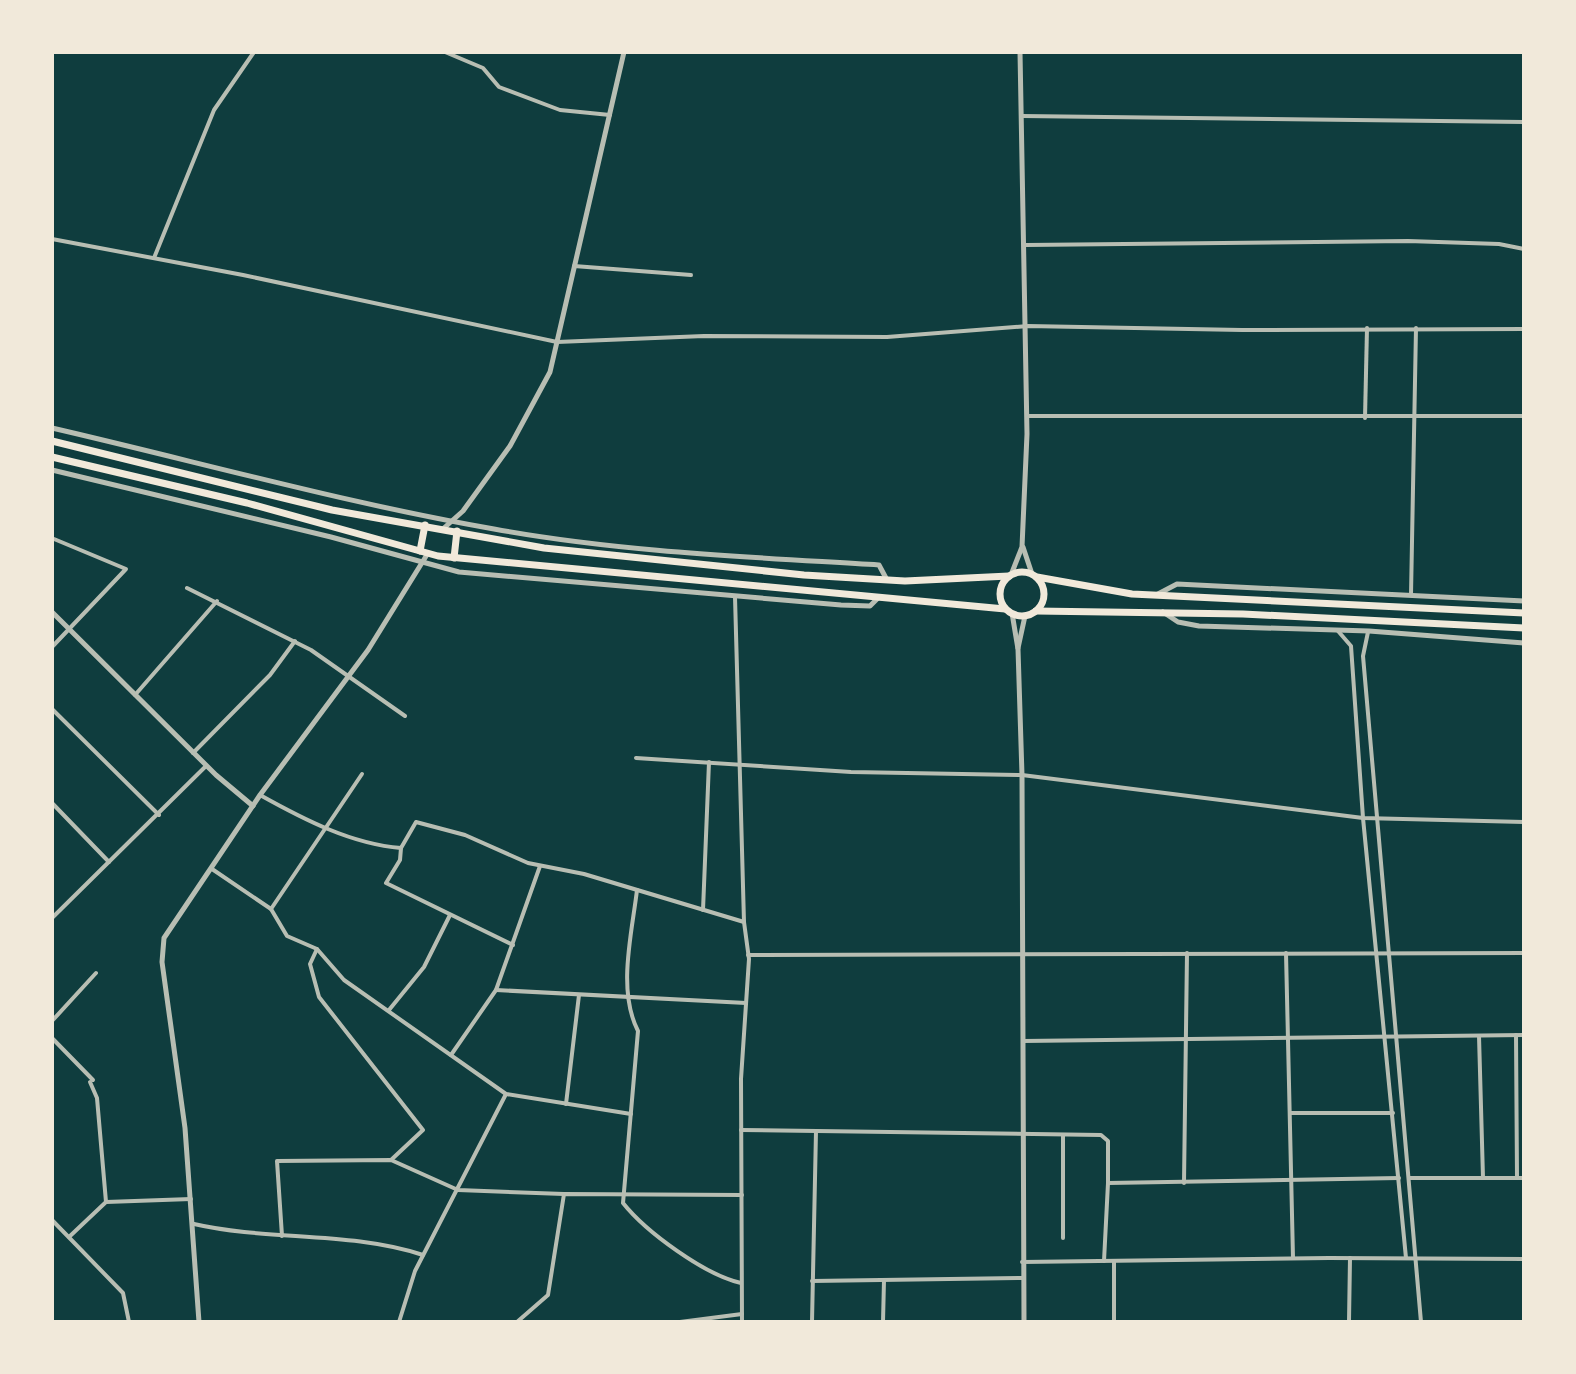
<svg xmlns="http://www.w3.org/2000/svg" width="1576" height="1374" viewBox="0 0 1576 1374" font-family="Lato,sans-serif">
  <rect width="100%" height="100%" fill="#0f3d3e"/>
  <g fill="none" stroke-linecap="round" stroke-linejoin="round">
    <!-- minor -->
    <g stroke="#b8beb3" stroke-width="4">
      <polyline points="445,52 483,68 499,87 560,110 610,115"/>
      <polyline points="1022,116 1524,122"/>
      <polyline points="52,239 243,275 557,342 704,336 887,337 1028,326 1242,330 1524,329"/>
      <polyline points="1026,245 1408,241 1499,244 1524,249"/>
      <polyline points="154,258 214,110 254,52"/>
      <polyline points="574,266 691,275"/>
      <polyline points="1027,416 1524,416"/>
      <polyline points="1365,418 1367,328"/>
      <polyline points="187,588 311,650 405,716"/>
      <polyline points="1411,595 1416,328"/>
      <polyline points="735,597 744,922"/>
      <polyline points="1338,631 1351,646 1363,818 1406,1258"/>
      <polyline points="1368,632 1363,656 1421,1322"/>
      <polyline points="52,647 126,569 54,539"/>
      <polyline points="135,695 217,601"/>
      <polyline points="52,709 159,815"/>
      <polyline points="193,753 270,675 295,641"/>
      <polyline points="636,758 851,772 1022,775 1363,818 1524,822"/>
      <path d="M260,795C303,819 351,844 401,848L416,822L465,835L528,863L584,874L744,922L749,959L741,1079L742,1322"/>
      <polyline points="52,803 109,862"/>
      <polyline points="401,848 400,860 386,883 513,945"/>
      <polyline points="212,869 271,909 287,936 317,949 344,980 506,1094 631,1114"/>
      <path d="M637,890C632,933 617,990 638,1031L623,1203C646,1232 705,1275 741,1283"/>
      <polyline points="271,909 362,774"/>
      <polyline points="703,910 709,762"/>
      <polyline points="52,918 206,766"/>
      <polyline points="317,949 310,964 319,997 423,1130 391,1160"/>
      <polyline points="1286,953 1293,1258"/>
      <polyline points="748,955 1524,953"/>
      <polyline points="496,990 746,1003"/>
      <polyline points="389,1010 424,967 450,915"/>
      <polyline points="52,1021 96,973"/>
      <polyline points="1516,1035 1517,1178"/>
      <polyline points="1479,1036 1483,1178"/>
      <polyline points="52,1038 93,1080"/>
      <polyline points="1023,1041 1524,1035"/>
      <polyline points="451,1055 496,990 540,866"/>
      <polyline points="90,1082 97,1098 106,1202"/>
      <polyline points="566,1104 579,995"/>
      <polyline points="1290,1113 1393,1113"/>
      <polyline points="741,1130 1101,1135 1108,1141 1108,1183"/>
      <polyline points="1063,1135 1063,1238"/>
      <polyline points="1410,1178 1524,1178"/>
      <polyline points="1184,1183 1187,953"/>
      <polyline points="52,1220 123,1293 129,1322"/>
      <path d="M194,1224C268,1241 350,1231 423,1255"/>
      <polyline points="282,1236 277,1161 391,1160 458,1190 564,1194"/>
      <polyline points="69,1237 106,1202 191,1199"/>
      <polyline points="1104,1261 1108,1183 1399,1178"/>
      <polyline points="1114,1261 1114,1322"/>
      <polyline points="1022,1262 1329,1258 1524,1259"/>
      <polyline points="812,1281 1023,1278"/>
      <polyline points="399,1322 415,1271 506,1094"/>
      <polyline points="517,1322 548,1295 564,1194 742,1195"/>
      <polyline points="680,1322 742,1314"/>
      <polyline points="812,1322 816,1131"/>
      <polyline points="883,1322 884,1280"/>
      <polyline points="1349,1322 1350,1258"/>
    </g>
    <!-- tertiary -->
    <g stroke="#b8beb3" stroke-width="5">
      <path d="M52,428C199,462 345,503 494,529C620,552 751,557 879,565L887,580"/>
      <polyline points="52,470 331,537 459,572 841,605 870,606 878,598"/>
      <polyline points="444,528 463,511 510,446 550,372 624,52"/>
      <polyline points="1023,547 1032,574"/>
      <polyline points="1011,575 1022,547 1027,434 1020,52"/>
      <polyline points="1156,595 1177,584 1524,601"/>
      <polyline points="52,612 216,775 253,806"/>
      <polyline points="1163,612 1178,622 1199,626 1369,631 1524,643"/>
      <polyline points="1012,613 1018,649 1022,775 1024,1322"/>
      <polyline points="1018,648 1025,616"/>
      <polyline points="199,1322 185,1128 162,962 164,938 260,795 368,650 428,553"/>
    </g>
    <!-- primary -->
    <g stroke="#f1e9da" stroke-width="7">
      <polyline points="52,441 332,510 544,548 804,575 905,581 1009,576"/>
      <polyline points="52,457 247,503 438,556 1005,609"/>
      <polyline points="420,551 425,525"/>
      <polyline points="454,558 457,531"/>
      <circle cx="1022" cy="594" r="22"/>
      <polyline points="1037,577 1132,594 1524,613"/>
      <polyline points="1036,611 1243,614 1524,628"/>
    </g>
  </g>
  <!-- border -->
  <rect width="1576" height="1374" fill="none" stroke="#f1e9da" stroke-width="108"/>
</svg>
